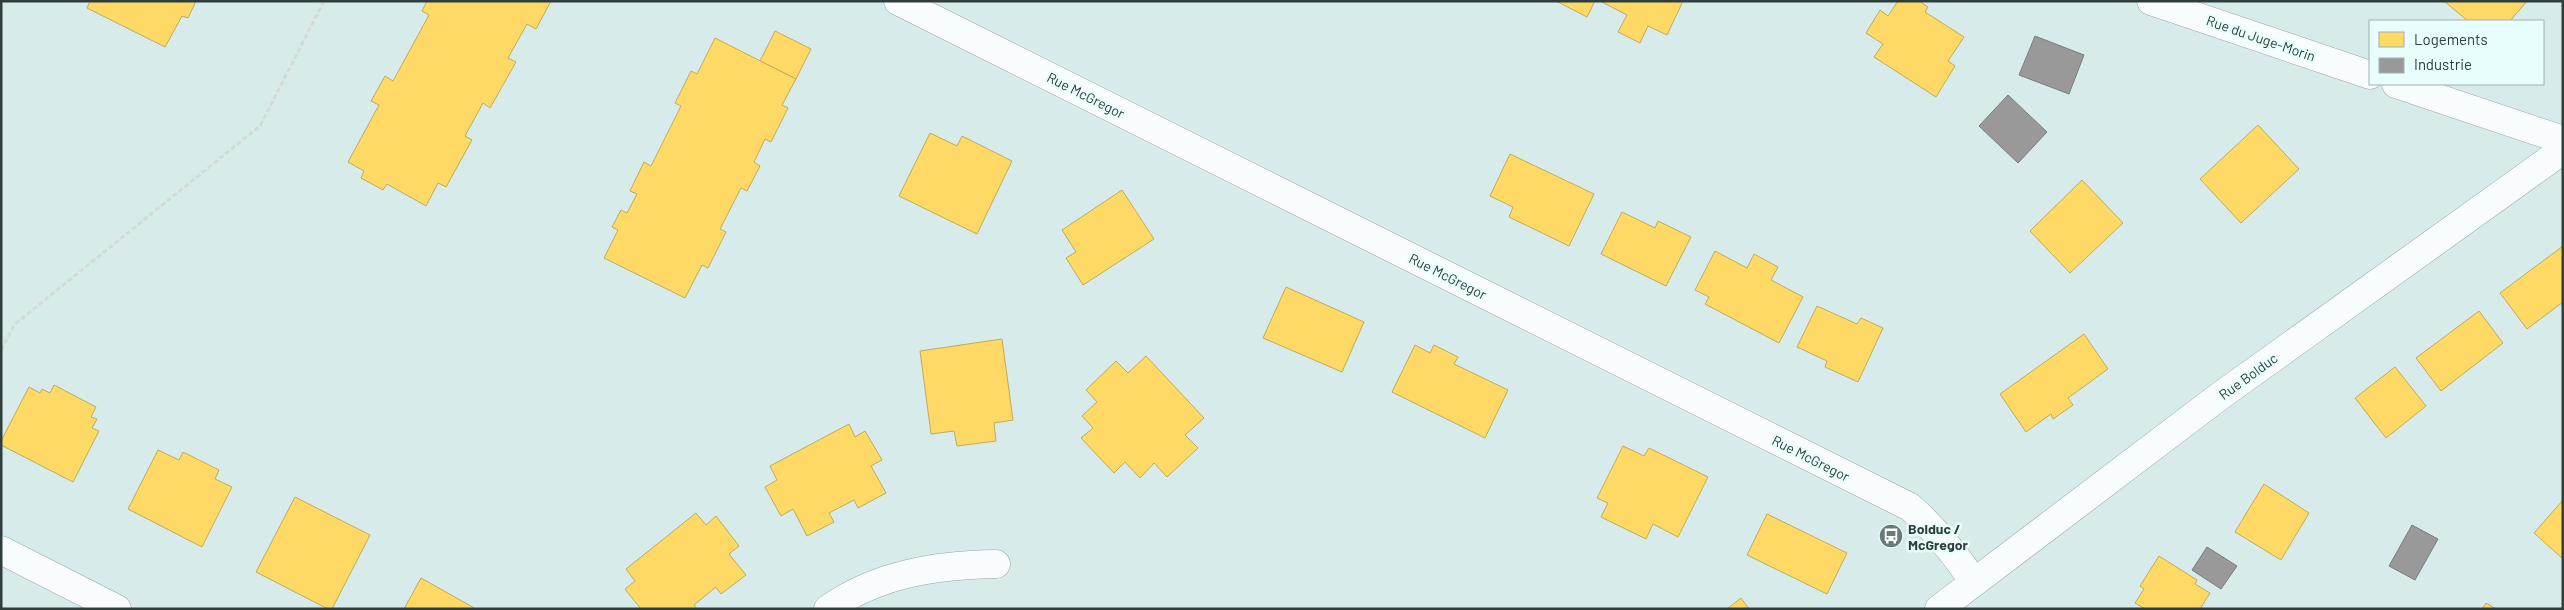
<svg xmlns="http://www.w3.org/2000/svg" width="2564" height="610" viewBox="0 0 2564 610" font-family="Barlow,sans-serif">
  <rect width="100%" height="100%" fill="#d7ecea"/>
  <!-- homes -->
  <g fill="#ffd966" stroke="#c1aa59">
    <polygon points="90,1 196,1 188,18 182,16 165,47 87,8"/>
    <polygon points="427,1 551,1 536,29 527,24 508,58 516,62 490,108 483,103 465,136 472,140 446,187 438,183 426,206 387,184 383,190 361,178 364,171 348,162 379,105 371,101 385,76 393,81 429,15 422,11"/>
    <polygon points="1556,1 1595,1 1587,17"/>
    <polygon points="1600,1 1683,1 1667,35 1648,26 1640,43 1618,32 1627,15"/>
    <polygon points="1898,1 1919,1 1928,7 1925,12 1964,37 1948,61 1955,66 1936,97 1874,57 1883,44 1866,33 1880,10 1888,16"/>
    <polygon points="2444,1 2527,1 2510,21 2468,21"/>
    <polygon points="775,31 811,49 796,79 760,61"/>
    <polygon points="715,38 796,79 782,105 788,108 771,142 765,139 754,162 760,166 747,191 741,188 720,229 726,232 708,268 702,265 685,298 604,258 618,230 612,227 621,210 627,213 637,194 630,191 644,162 651,166 681,106 675,103 691,71 697,74"/>
    <polygon points="2258,125 2299,169 2241,223 2200,179"/>
    <polygon points="930,133 957,146 962,136 1012,161 977,234 899,196"/>
    <polygon points="1510,154 1594,194 1569,246 1509,217 1513,207 1490,196"/>
    <polygon points="2082,180 2123,223 2070,273 2030,231"/>
    <polygon points="1122,190 1154,239 1083,285 1066,258 1076,252 1062,230"/>
    <polygon points="1622,212 1655,228 1658,221 1691,237 1666,286 1601,254"/>
    <polygon points="2563,246 2563,302 2527,329 2500,293"/>
    <polygon points="1715,251 1747,268 1754,254 1778,267 1771,280 1803,297 1779,343 1705,304 1709,297 1695,290"/>
    <polygon points="1286,287 1364,322 1342,372 1263,338"/>
    <polygon points="1817,306 1857,324 1861,318 1883,328 1858,382 1825,367 1827,361 1797,347"/>
    <polygon points="2479,311 2503,343 2441,391 2416,358"/>
    <polygon points="2084,334 2108,369 2068,398 2073,405 2053,419 2051,414 2026,432 2000,394"/>
    <polygon points="1002,339 1013,420 994,423 996,441 957,446 954,431 931,434 920,351"/>
    <polygon points="1415,345 1430,353 1434,345 1458,357 1454,364 1508,390 1485,438 1392,392"/>
    <polygon points="1146,356 1204,418 1185,435 1198,448 1167,477 1154,463 1140,478 1125,462 1114,473 1081,438 1093,428 1082,416 1097,402 1086,390 1116,361 1128,373"/>
    <polygon points="2395,367 2426,406 2386,438 2355,398"/>
    <polygon points="54,385 96,407 91,417 97,419 92,428 99,431 73,482 1,445 1,441 29,387 40,393 42,389 50,393"/>
    <polygon points="849,424 855,437 865,431 882,460 871,466 886,493 858,508 854,500 829,513 834,522 807,536 793,509 781,516 765,487 777,480 770,466"/>
    <polygon points="1623,446 1644,456 1649,448 1708,477 1678,537 1653,524 1646,539 1601,517 1608,503 1597,498"/>
    <polygon points="158,450 179,460 183,452 219,470 215,479 232,487 202,547 128,509"/>
    <polygon points="2264,484 2309,513 2281,560 2235,532"/>
    <polygon points="295,497 370,535 332,609 328,609 256,572"/>
    <polygon points="2563,500 2563,559 2534,533"/>
    <polygon points="696,513 706,525 716,516 739,546 729,554 746,575 721,594 716,587 694,605 697,609 641,609 625,589 635,581 626,569"/>
    <polygon points="1767,514 1847,553 1827,594 1747,555"/>
    <polygon points="2159,556 2197,580 2195,584 2210,593 2200,609 2145,609 2135,603 2144,589 2140,586"/>
    <polygon points="421,578 476,609 404,609"/>
    <polygon points="1741,598 1749,609 1727,609"/>
    <polygon points="2486,603 2496,609 2482,609"/>
  </g>
  <!-- industry -->
  <g fill="#999" stroke="#797d7d">
    <polygon points="2035,36 2084,55 2069,94 2019,75"/>
    <polygon points="2008,95 2047,132 2018,163 1979,126"/>
    <polygon points="2412,525 2438,539 2415,580 2389,566"/>
    <polygon points="2207,547 2237,566 2221,589 2192,570"/>
  </g>
  <g fill="none" stroke-linecap="round" stroke-linejoin="round">
    <!-- street casing -->
    <g stroke="#97a7a5" stroke-width="29">
      <g id="street">
        <path d="M898,1L1910,507C1936,530 1955,554 1974,582"/>
        <polyline points="2151,1 2370,75"/>
        <polyline points="2396,84 2563,140"/>
        <polyline points="1,550 117,609"/>
        <path d="M828,609C877,574 937,565 996,564"/>
        <polyline points="1939,609 2220,396 2563,150"/>
      </g>
    </g>
    <!-- path -->
    <polyline stroke="#d4dada" stroke-width="3" stroke-dasharray="5 2.5" stroke-linecap="butt" points="1,350 15,324 260,126 324,1"/>
    <!-- street -->
    <use href="#street" stroke="#f9fcfc" stroke-width="28"/>
  </g>
  <!-- icons -->
  <defs>
    <g id="bus-disc" transform="scale(1.25)"><circle r="9.5" fill="#6a7a79" stroke="#e8fefc"/><path d="M-5-6H5V4H4V6H2V4H-2V6H-4V4H-5ZM-3.5-4V0h7V-4ZM-3.5 1.2v1.5H-2V1.2ZM2 1.2v1.5H3.5V1.2Z" fill="#fff"/></g>
  </defs>
  <g fill-rule="evenodd">
    <use href="#bus-disc" x="1891" y="536"/>
  </g>
  <g text-anchor="middle" dominant-baseline="central" stroke-width="5" stroke-linejoin="round" paint-order="stroke">
    <!-- street labels -->
    <g font-size="14" fill="#2f3d3c" stroke="#e8fefc">
      <text transform="translate(2261 38) rotate(19)">Rue du Juge-Morin</text>
      <text transform="translate(1086 95) rotate(27)">Rue McGregor</text>
      <text transform="translate(1448 276) rotate(27)">Rue McGregor</text>
      <text transform="translate(2248 376) rotate(-36)">Rue Bolduc</text>
      <text transform="translate(1811 458) rotate(27)">Rue McGregor</text>
    </g>
    <!-- poi labels -->
    <g font-size="14" font-weight="bold" fill="#2f3d3c" stroke="#e8fefc" text-anchor="start">
      <text x="1908" y="528">Bolduc /<tspan x="1908" dy="16">McGregor</tspan></text>
    </g>
  </g>
  <!-- border -->
  <rect width="2564" height="610" fill="none" stroke="#2f3d3c" stroke-width="5"/>
  <!-- legend -->
  <rect x="2369" y="20" width="175" height="65" fill="#e8fefc" stroke="#9eb1af"/>
  <rect x="2379" y="32" width="25" height="15" fill="#ffd966" stroke="#9eb1af"/>
  <text x="2414" y="45" font-size="15" fill="#2f3d3c">Logements</text>
  <rect x="2379" y="58" width="25" height="15" fill="#999999" stroke="#9eb1af"/>
  <text x="2414" y="70" font-size="15" fill="#2f3d3c">Industrie</text>
</svg>
